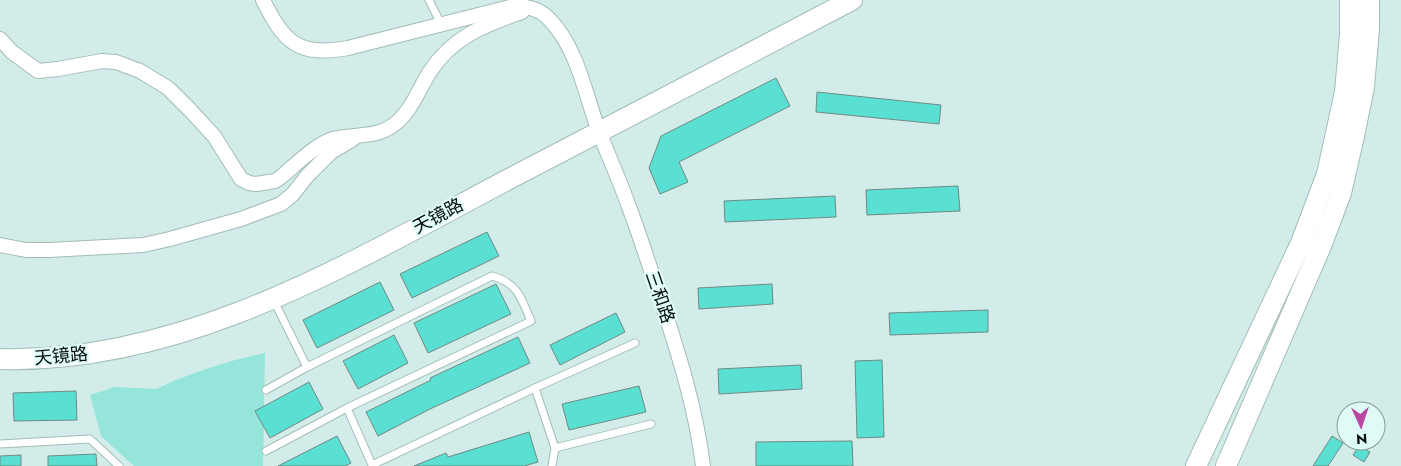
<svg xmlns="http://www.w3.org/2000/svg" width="1401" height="466" viewBox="0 0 1401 466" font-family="Jost,'Noto Sans SC',sans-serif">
  <rect width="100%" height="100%" fill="#d2ede9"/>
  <!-- green -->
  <polygon fill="#95e5da" points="265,353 263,466 134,466 101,436 90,395 115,387 157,389 173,381 206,369 235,360"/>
  <!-- building -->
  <g fill="#59e0d2" stroke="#708985">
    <polygon points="776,78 790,106 679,162 688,182 660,194 649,168 661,136"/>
    <polygon points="817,92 941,105 939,124 816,112"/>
    <polygon points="958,186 960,211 867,215 866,190"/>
    <polygon points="835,196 836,217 725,222 724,201"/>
    <polygon points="487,232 499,256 412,298 400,274"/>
    <polygon points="380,282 394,310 317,348 303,320"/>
    <polygon points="496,284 511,314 428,353 414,323"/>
    <polygon points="772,284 773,304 699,309 698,288"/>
    <polygon points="988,310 988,332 890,335 889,313"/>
    <polygon points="616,313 625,332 560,365 550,345"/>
    <polygon points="394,335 408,363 358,389 343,361"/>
    <polygon points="518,337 530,363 430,409 378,436 366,412 431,380 430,378"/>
    <polygon points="882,360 884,437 857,438 855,361"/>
    <polygon points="801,365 802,389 719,394 718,369"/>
    <polygon points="309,382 323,409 270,438 255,411"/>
    <polygon points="639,386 646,412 569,430 562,404"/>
    <polygon points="76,391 77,420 14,421 13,393"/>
    <polygon points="529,432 538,462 524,466 414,466 446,453 448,457"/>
    <polygon points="337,436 351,463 345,466 278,466"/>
    <polygon points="1332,436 1343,443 1328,466 1313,466"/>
    <polygon points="852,441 853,466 756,466 756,442"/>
    <polygon points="1359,446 1370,452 1364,462 1353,455"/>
    <polygon points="96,454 97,466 48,466 48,456"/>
    <polygon points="21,455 21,466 0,466 0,456"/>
  </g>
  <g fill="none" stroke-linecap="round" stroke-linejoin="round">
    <!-- lane casing -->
    <g stroke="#a2bcb8" stroke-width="9">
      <g id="lane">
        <polyline points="429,0 441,24"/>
        <path d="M274,301L307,367L492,276C518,283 521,298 531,321L347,408L372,465L535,388L555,448L552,466"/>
        <polyline points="535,388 635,343"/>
        <polyline points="266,390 307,367"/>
        <polyline points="0,444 90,439 119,466"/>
        <polyline points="555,448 651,424"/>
        <polyline points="266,451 347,408"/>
      </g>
    </g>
    <!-- street casing -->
    <g stroke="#a2bcb8" stroke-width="16">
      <g id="street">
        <path d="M263,0C284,43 299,57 348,48L514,6C527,6 540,9 549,19C577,47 585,93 598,129C608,155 620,181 629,207C641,238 650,269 661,300C679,355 696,409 703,466"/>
        <path d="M0,39L12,52L38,71L58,69L102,61L116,62L140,71L168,88L191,111L214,136L241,179L249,183L256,184L275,181L281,177C295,165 316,144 333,139C353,134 375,138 392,126C410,114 418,91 429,73C452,37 484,25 522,12"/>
        <polyline points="0,245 26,250 49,250 143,245 170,239 241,219 281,204 293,194 307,176 331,152 353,139"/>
      </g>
    </g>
    <!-- secondary casing -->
    <g stroke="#a2bcb8" stroke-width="22">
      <g id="secondary">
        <path d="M0,359C184,364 350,263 507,180C622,120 737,60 852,0"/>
        <polyline points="1196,466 1301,243 1327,174 1345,92 1350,34 1350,0"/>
        <polyline points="1226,466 1321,246 1341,193 1354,136 1364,87 1369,29 1369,0"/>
      </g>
    </g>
    <!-- lane -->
    <use href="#lane" stroke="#fff" stroke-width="7"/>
    <!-- street -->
    <use href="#street" stroke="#fff" stroke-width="14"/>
    <!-- secondary -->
    <use href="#secondary" stroke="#fff" stroke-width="20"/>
  </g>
  <g text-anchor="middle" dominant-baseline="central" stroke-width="4.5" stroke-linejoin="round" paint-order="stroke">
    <!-- street labels -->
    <g font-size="18" fill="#050e0c" stroke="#dffbf7">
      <text transform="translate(438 216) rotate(-28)">天镜路</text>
      <text transform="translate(660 297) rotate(71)">三和路</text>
      <text transform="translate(61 356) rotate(-5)">天镜路</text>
    </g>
  </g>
  <!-- north arrow -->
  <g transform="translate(1361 426) rotate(177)"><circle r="24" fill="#dffbf7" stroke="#889c99"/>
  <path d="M0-4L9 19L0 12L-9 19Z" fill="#ba49a4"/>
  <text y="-8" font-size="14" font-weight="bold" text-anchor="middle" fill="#050e0c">N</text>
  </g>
</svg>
